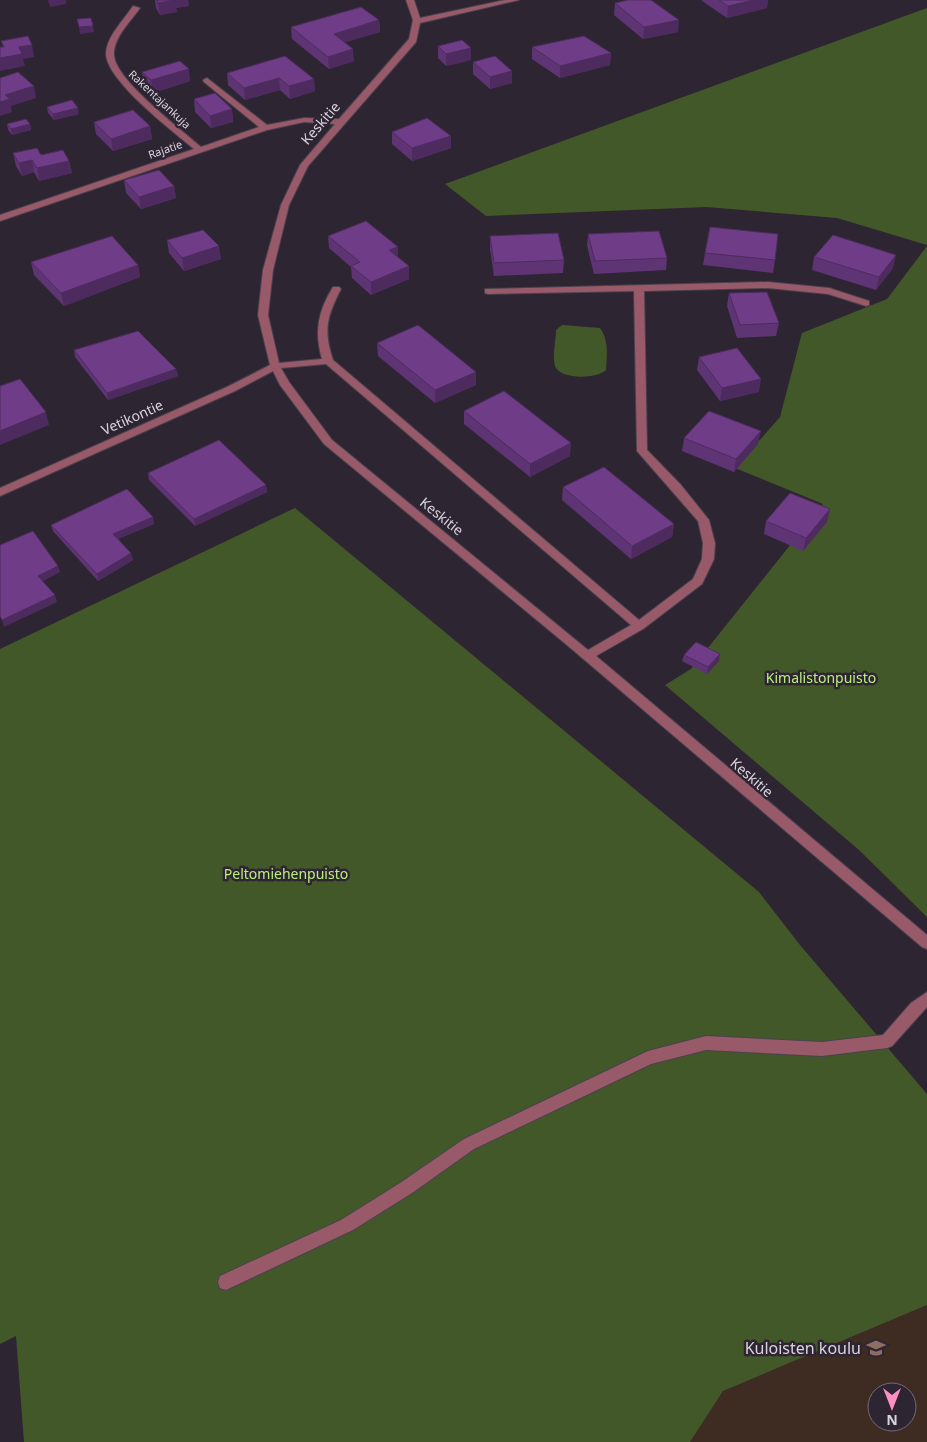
<svg xmlns="http://www.w3.org/2000/svg" width="927" height="1442" viewBox="0 0 927 1442" font-family="'Noto Sans',sans-serif">
  <rect width="100%" height="100%" fill="#2e2533"/>
  <!-- education -->
  <path fill="#3e2c23" fill-rule="evenodd" d="M927,1305V1442H690L723,1391ZM877,1392H907V1422H877Z"/>
  <!-- green -->
  <g fill="#435829">
    <polygon points="927,8 927,245 837,218 706,207 486,216 445,184"/>
    <polygon points="927,246 927,917 859,850 665,685 691,669 823,504 735,468 780,417 802,333 887,299"/>
    <path d="M562,325L600,328C609,340 607,356 606,370C597,379 560,380 555,366C552,356 556,340 556,330Z"/>
    <polygon points="295,508 759,892 800,945 927,1094 927,1305 723,1391 690,1442 24,1442 16,1336 0,1344 0,649"/>
  </g>
  <g fill="none" stroke-linecap="round" stroke-linejoin="round">
    <!-- minor casing -->
    <g stroke="#4a414e" stroke-width="2">
      <g id="minor">
        <path d="M406,0H414L420,18L505,0H519L420,23L416,42L308,166L289,205L273,270L268,315L279,363L322,359C314,332 318,311 333,287H339L341,289C327,316 323,330 333,360L639,620L693,579L702,559L703,543L698,521L637,451L634,291L488,294L485,293V289L768,282L829,288L869,301V305L866,306L828,294L768,288L644,291L647,450L681,485L709,520L715,543L714,559L702,584L643,629L596,656L927,935V949L922,947L567,645L324,444L280,385L273,371L235,391L0,496V488L227,387L270,365L258,315L263,270L281,205L300,165L335,124L304,122L267,130L0,221V215L194,149C174,132 105,80 106,53C107,36 124,20 133,6L140,8C131,21 113,38 114,55C115,80 182,130 201,147L259,127L204,82L203,80L207,78L267,125L304,118L339,119L409,39L413,20ZM326,364L631,625L588,650L332,440L289,382L281,368Z"/>
        <polygon points="927,992 927,1007 892,1046 887,1048 822,1056 706,1050 651,1064 474,1149 412,1193 353,1230 226,1290 220,1288 218,1282 220,1276 341,1220 400,1183 464,1139 648,1051 706,1036 822,1042 883,1035 911,1003"/>
      </g>
    </g>
    <!-- minor -->
    <use href="#minor" fill="#985a69" fill-rule="evenodd"/>
  </g>
  <!-- wall -->
  <g fill="#5f3474">
    <polygon points="155,0 188,0 189,6 176,8 177,12 160,15 156,8"/>
    <polygon points="702,0 768,0 767,8 727,18 702,1"/>
    <polygon points="615,3 678,32 643,39 614,15"/>
    <polygon points="379,20 380,32 345,42 354,61 329,69 292,39 291,27"/>
    <polygon points="438,46 471,60 446,66 438,58"/>
    <polygon points="532,47 611,53 610,65 560,78 532,59"/>
    <polygon points="473,62 512,71 512,83 490,89 473,74"/>
    <polygon points="142,72 190,81 153,93 144,84"/>
    <polygon points="227,73 314,79 315,91 290,99 280,90 245,100 228,85"/>
    <polygon points="194,99 232,109 233,122 211,128 195,112"/>
    <polygon points="47,107 79,114 54,120 48,113"/>
    <polygon points="94,122 150,126 152,139 113,151 96,134"/>
    <polygon points="7,124 30,124 31,130 12,135 8,130"/>
    <polygon points="392,132 451,148 412,161 392,144"/>
    <polygon points="13,153 41,155 69,161 72,173 39,181 34,172 22,176 16,166"/>
    <polygon points="124,180 174,186 176,198 141,209 126,193"/>
    <polygon points="588,234 667,258 666,270 594,274 587,246"/>
    <polygon points="328,236 398,247 398,258 409,279 371,295 352,278 351,267 329,248"/>
    <polygon points="490,236 564,260 563,273 494,276 490,249"/>
    <polygon points="167,240 221,259 184,271 169,253"/>
    <polygon points="705,253 775,260 773,273 703,265"/>
    <polygon points="814,257 893,268 876,290 812,270"/>
    <polygon points="31,262 138,265 140,277 64,306 34,275"/>
    <polygon points="729,293 779,323 776,336 737,338 727,306"/>
    <polygon points="377,343 476,385 435,403 378,356"/>
    <polygon points="74,350 176,369 178,376 108,400 75,357"/>
    <polygon points="699,357 759,392 720,401 697,370"/>
    <polygon points="464,411 570,456 530,477 464,424"/>
    <polygon points="684,438 758,444 734,472 682,451"/>
    <polygon points="148,473 266,485 267,492 195,526 149,480"/>
    <polygon points="563,487 674,524 672,537 631,559 562,500"/>
    <polygon points="766,521 827,522 803,551 764,534"/>
    <polygon points="154,524 118,539 133,560 98,581 53,531 51,525"/>
    <polygon points="684,655 719,661 707,674 682,661"/>
  </g>
  <!-- shaded-wall -->
  <g fill="#4e2b5e">
    <polygon points="48,0 66,0 66,4 50,7"/>
    <polygon points="173,0 188,0 189,6 176,8 177,12 160,15 158,3"/>
    <polygon points="754,0 768,0 767,8 727,18 728,6"/>
    <polygon points="379,20 380,32 334,46 334,34"/>
    <polygon points="679,20 678,32 643,39 644,27"/>
    <polygon points="93,26 94,32 80,34 79,27"/>
    <polygon points="32,45 34,57 23,59 25,66 0,71 0,58 19,47"/>
    <polygon points="471,48 471,60 446,66 446,54"/>
    <polygon points="353,49 354,61 329,69 328,57"/>
    <polygon points="611,53 610,65 560,78 560,66"/>
    <polygon points="189,69 190,81 153,93 151,80"/>
    <polygon points="512,71 512,83 490,89 490,77"/>
    <polygon points="279,78 280,90 245,100 244,88"/>
    <polygon points="314,79 315,91 290,99 289,86"/>
    <polygon points="34,86 36,98 11,106 12,112 0,116 0,102 5,95"/>
    <polygon points="78,108 79,114 54,120 53,114"/>
    <polygon points="232,109 233,122 211,128 210,116"/>
    <polygon points="30,124 31,130 12,135 11,129"/>
    <polygon points="150,126 152,139 113,151 111,139"/>
    <polygon points="451,136 451,148 412,161 412,148"/>
    <polygon points="32,160 34,172 22,176 19,163"/>
    <polygon points="69,161 72,173 39,181 37,168"/>
    <polygon points="174,186 176,198 141,209 139,197"/>
    <polygon points="219,246 221,259 184,271 182,258"/>
    <polygon points="398,247 398,259 389,250"/>
    <polygon points="896,255 893,268 876,290 879,277"/>
    <polygon points="138,265 140,277 64,306 61,293"/>
    <polygon points="409,266 409,279 371,295 371,282"/>
    <polygon points="176,369 178,376 108,400 107,393"/>
    <polygon points="476,372 476,385 435,403 435,390"/>
    <polygon points="761,379 759,392 720,401 722,388"/>
    <polygon points="46,412 49,425 0,445 0,431"/>
    <polygon points="761,431 758,444 734,472 736,459"/>
    <polygon points="571,443 570,456 530,477 530,464"/>
    <polygon points="266,485 267,492 195,526 194,519"/>
    <polygon points="830,509 827,522 803,551 806,538"/>
    <polygon points="153,517 154,524 115,540 113,534"/>
    <polygon points="674,524 672,537 631,559 632,546"/>
    <polygon points="131,553 133,560 98,581 97,574"/>
    <polygon points="58,566 60,572 40,583 38,576"/>
    <polygon points="55,595 57,602 4,627 2,620"/>
    <polygon points="720,654 719,661 707,674 708,667"/>
  </g>
  <!-- building -->
  <g fill="#6f3d87" stroke="#4e2b5e">
    <polygon points="157,0 175,0 158,3"/>
    <polygon points="628,0 651,0 679,20 644,27 615,3"/>
    <polygon points="719,0 754,0 728,6"/>
    <polygon points="361,7 379,20 334,34 353,49 328,57 291,27"/>
    <polygon points="91,18 93,26 79,27 77,19"/>
    <polygon points="28,36 32,45 19,47 22,54 0,58 0,47 4,47 1,41"/>
    <polygon points="584,36 611,53 560,66 532,47"/>
    <polygon points="462,40 471,48 446,54 438,46"/>
    <polygon points="285,56 314,79 289,86 279,78 244,88 227,73"/>
    <polygon points="495,56 512,71 490,77 473,62"/>
    <polygon points="180,61 189,69 151,80 142,72"/>
    <polygon points="18,72 34,86 5,95 10,99 0,102 0,78"/>
    <polygon points="215,93 232,109 210,116 194,99"/>
    <polygon points="72,100 78,108 53,114 47,107"/>
    <polygon points="133,110 150,126 111,139 94,122"/>
    <polygon points="427,118 451,136 412,148 392,132"/>
    <polygon points="26,119 30,124 11,129 7,124"/>
    <polygon points="37,148 41,155 63,150 69,161 37,168 32,160 19,163 13,153"/>
    <polygon points="159,170 174,186 139,197 124,180"/>
    <polygon points="366,221 398,247 389,250 409,266 371,282 351,266 360,262 328,236"/>
    <polygon points="710,227 778,234 775,260 705,253"/>
    <polygon points="203,230 219,246 182,258 167,240"/>
    <polygon points="659,231 667,258 595,261 588,234"/>
    <polygon points="558,233 564,260 494,263 490,236"/>
    <polygon points="833,235 896,255 879,277 814,257"/>
    <polygon points="112,236 138,265 61,293 31,262"/>
    <polygon points="767,292 779,323 740,325 729,293"/>
    <polygon points="418,325 476,372 435,390 377,343"/>
    <polygon points="138,331 176,369 107,393 74,350"/>
    <polygon points="737,348 761,379 722,388 699,357"/>
    <polygon points="20,379 46,412 0,431 0,386"/>
    <polygon points="504,391 571,443 530,464 464,411"/>
    <polygon points="709,411 761,431 736,459 684,438"/>
    <polygon points="219,440 266,485 194,519 148,473"/>
    <polygon points="604,467 674,524 632,546 563,487"/>
    <polygon points="127,489 153,517 113,534 131,553 97,574 51,525"/>
    <polygon points="790,493 830,509 806,538 766,521"/>
    <polygon points="33,531 58,566 38,576 55,595 2,620 0,616 0,545"/>
    <polygon points="696,642 720,654 708,667 684,655"/>
  </g>
  <!-- icons -->
  <defs>
    <g id="school-bare" transform="scale(1.5)"><path d="M0-5L7-2L0 1L-7-2ZM-4 1L0 2.5L4 1V4Q0 6-4 4Z" fill="#8d6e63" stroke="#2e2533" stroke-width="2.5" paint-order="stroke"/></g>
  </defs>
  <g fill-rule="evenodd">
    <use href="#school-bare" x="876" y="1348"/>
  </g>
  <g text-anchor="middle" dominant-baseline="central" stroke-width="5" stroke-linejoin="round" paint-order="stroke">
    <!-- far-street labels -->
    <g font-size="11" fill="#dad4de" stroke="#2e2533">
      <text transform="translate(160 99) rotate(43)">Rakentajankuja</text>
      <text transform="translate(165 149) rotate(-19)">Rajatie</text>
    </g>
    <!-- street labels -->
    <g font-size="14" fill="#dad4de" stroke="#2e2533">
      <text transform="translate(320 123) rotate(-49)">Keskitie</text>
      <text transform="translate(132 417) rotate(-24)">Vetikontie</text>
      <text transform="translate(442 516) rotate(39)">Keskitie</text>
      <text transform="translate(752 777) rotate(41)">Keskitie</text>
    </g>
    <!-- park labels -->
    <g font-size="14" fill="#bbef7a" stroke="#2e2533">
      <text x="821" y="677">Kimalistonpuisto</text>
      <text x="286" y="873">Peltomiehenpuisto</text>
    </g>
    <!-- near-poi labels -->
    <g font-size="16" fill="#dad4de" stroke="#2e2533" text-anchor="end">
      <text x="861" y="1348">Kuloisten koulu</text>
    </g>
  </g>
  <!-- north arrow -->
  <g transform="translate(892 1407) rotate(180)"><circle r="24" fill="#2e2533" stroke="#736b77"/>
  <path d="M0-4L9 19L0 12L-9 19Z" fill="#fc8fc3"/>
  <text y="-8" font-size="14" font-weight="bold" text-anchor="middle" fill="#dad4de">N</text>
  </g>
</svg>
